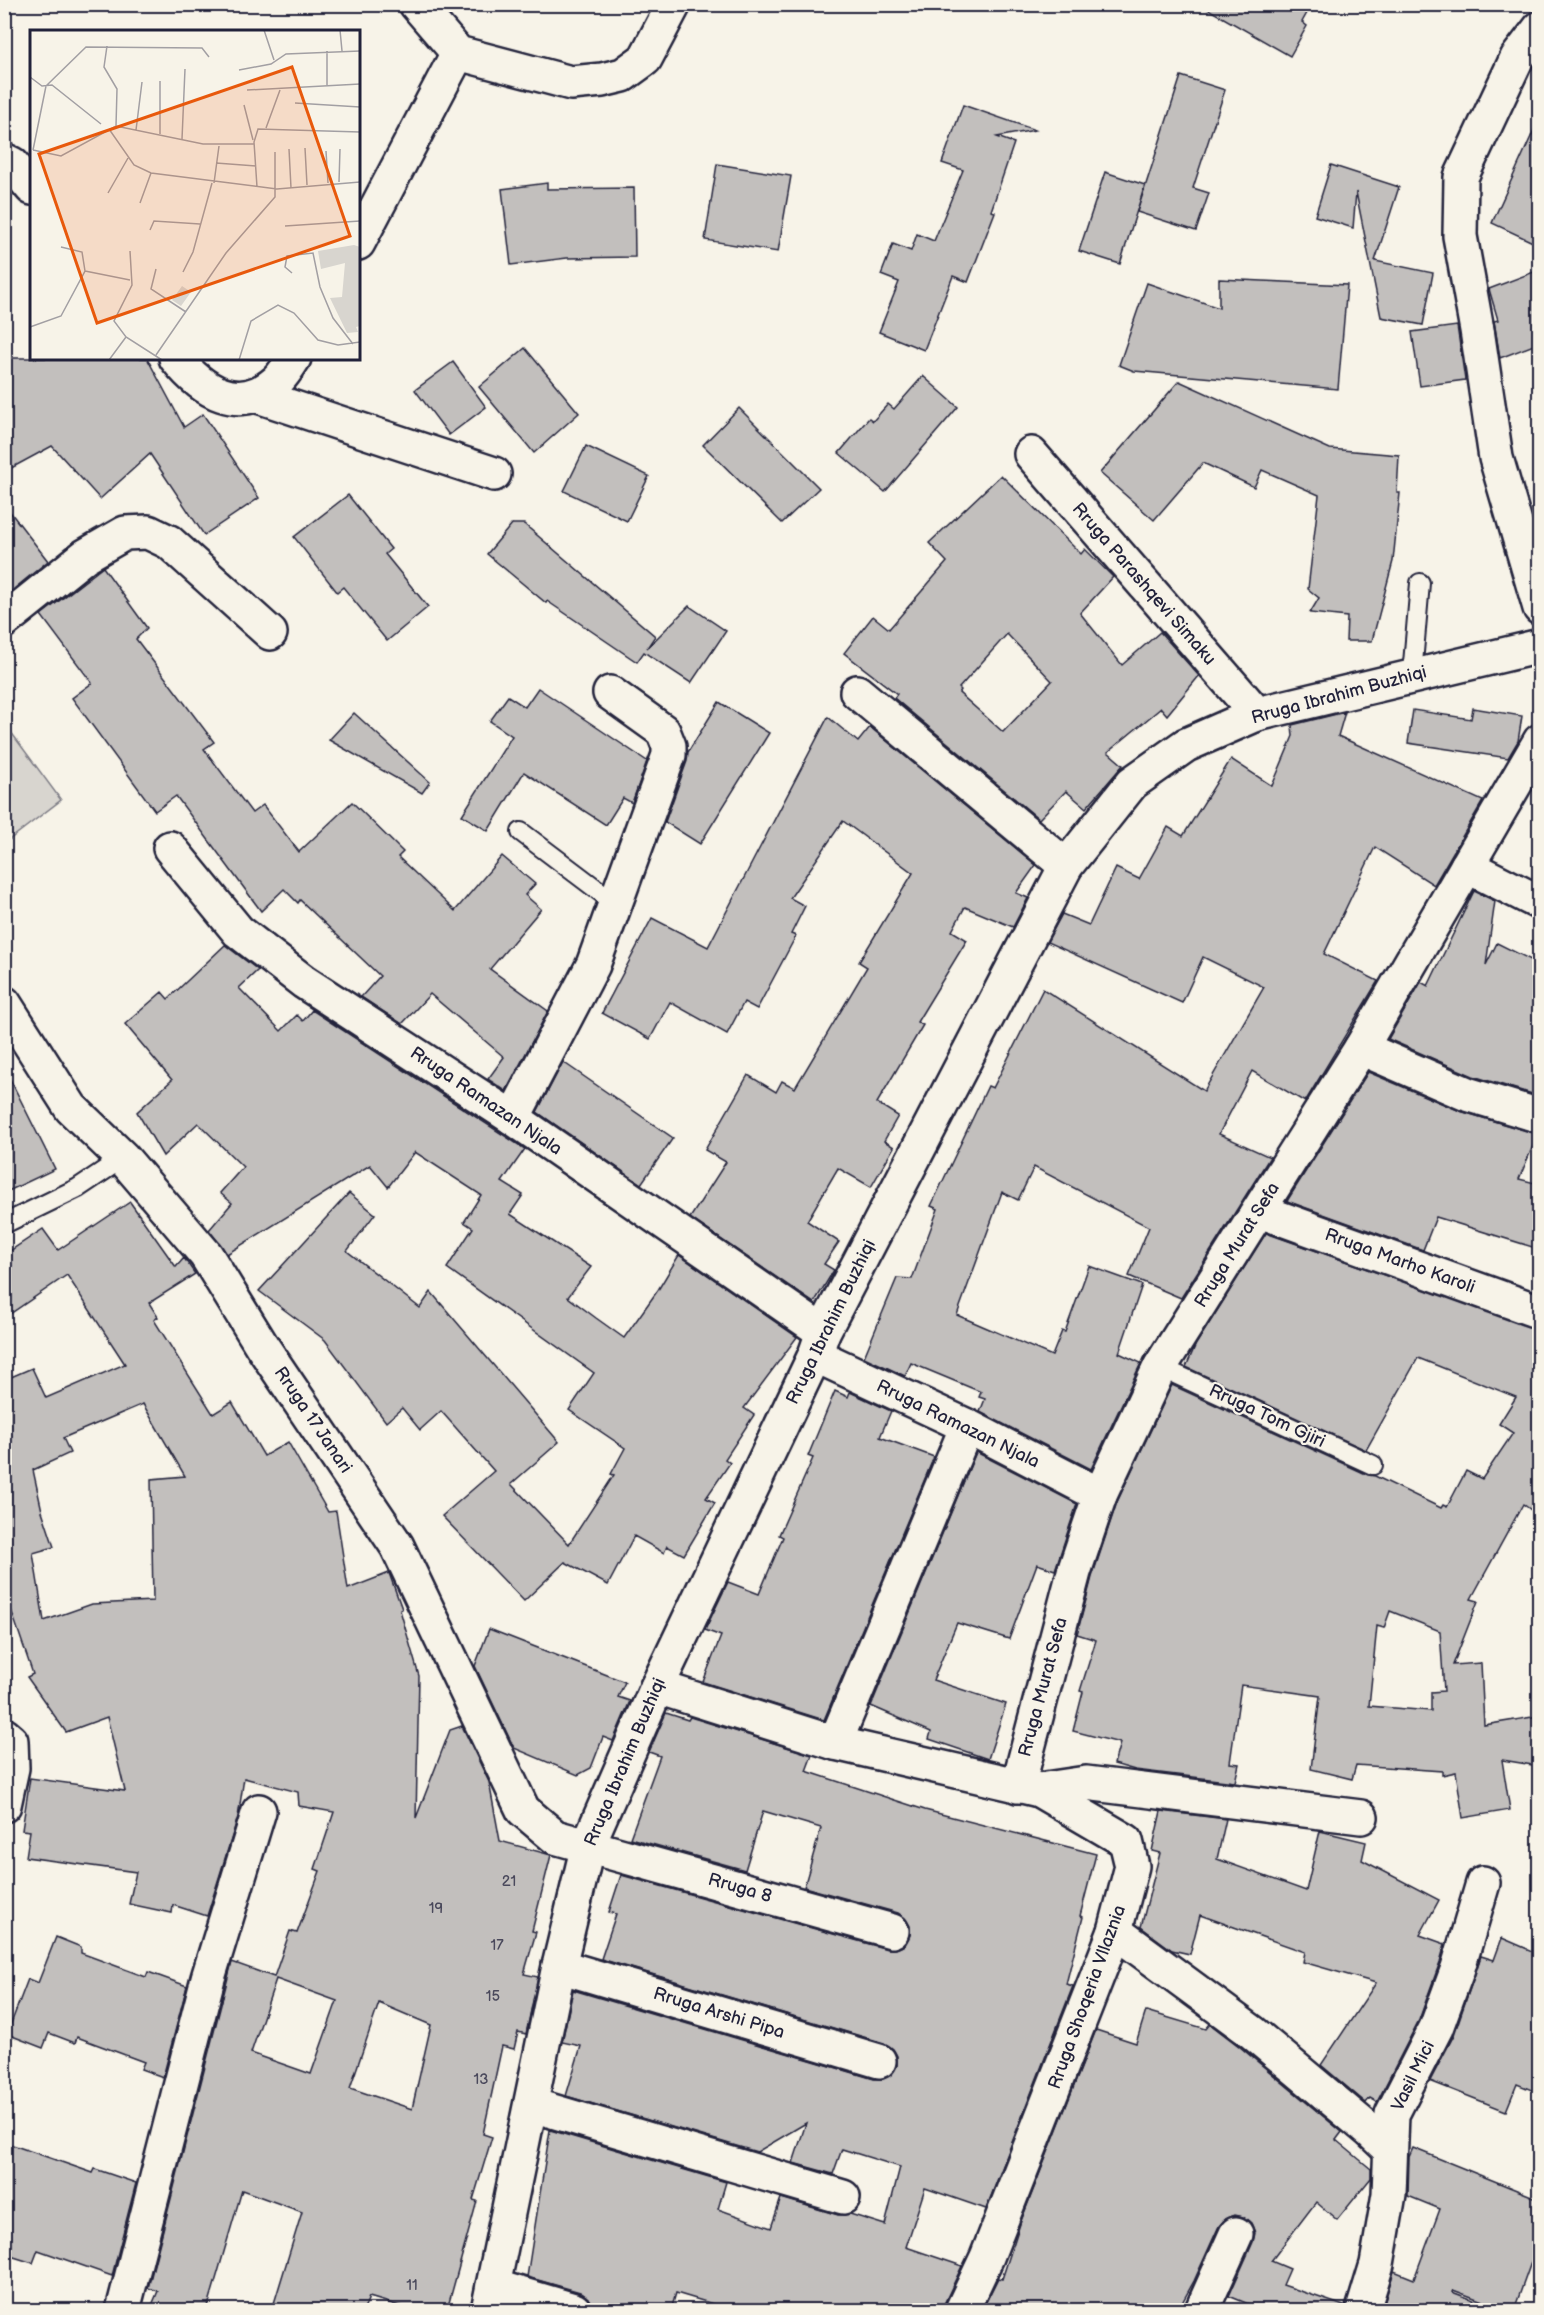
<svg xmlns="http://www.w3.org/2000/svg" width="1544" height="2315" viewBox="0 0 1544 2315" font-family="'Balsamiq Sans',sans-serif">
  <rect width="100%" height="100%" fill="#f7f3e8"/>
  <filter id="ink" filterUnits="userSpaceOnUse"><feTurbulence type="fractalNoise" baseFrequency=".0167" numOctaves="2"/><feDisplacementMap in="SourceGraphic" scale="12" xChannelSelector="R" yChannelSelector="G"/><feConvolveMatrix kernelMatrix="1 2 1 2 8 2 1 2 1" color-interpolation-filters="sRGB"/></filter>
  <g filter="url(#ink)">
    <!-- green -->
    <polygon fill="#d8d5cf" stroke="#7d7c85" stroke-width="1.5" points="5,724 61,800 5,843"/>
    <!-- building -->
    <g fill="#c2bfbd" stroke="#22223b" stroke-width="1.5" fill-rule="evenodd">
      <polygon points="1199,4 1312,4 1302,22 1307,26 1290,56"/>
      <polygon points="1181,76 1225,90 1193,188 1209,193 1196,231 1137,212"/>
      <polygon points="963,105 1035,130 997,137 1014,143 991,211 995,212 968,282 953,276 924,350 879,332 899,282 881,275 893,244 911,251 917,234 934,241 963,170 942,163"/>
      <polygon points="1539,119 1539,245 1492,223"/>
      <polygon points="717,164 791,176 778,252 705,240"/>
      <polygon points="1331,165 1399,187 1375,261 1433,273 1423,325 1381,317 1356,192 1353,228 1315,216"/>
      <polygon points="1105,172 1145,185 1120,264 1079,251"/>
      <polygon points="547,183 547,189 634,188 635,257 567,258 511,265 502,189"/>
      <polygon points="1539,270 1539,343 1500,358 1494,321 1498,320 1489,289"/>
      <polygon points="1219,279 1347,285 1338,389 1134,371 1119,365 1147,283 1219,308"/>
      <polygon points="1457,326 1465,380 1420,386 1412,332"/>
      <polygon points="525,348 579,413 534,453 479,387"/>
      <polygon points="4,358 147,358 184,427 203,414 259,498 204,535 150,454 100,499 52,446 4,472"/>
      <polygon points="453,362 486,407 449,435 415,390"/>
      <polygon points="923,376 958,407 885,492 839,453 869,418 873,421 888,404 894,409"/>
      <polygon points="1179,381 1330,449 1399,455 1397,493 1400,493 1393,561 1372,641 1346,641 1347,617 1310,613 1319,598 1308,589 1319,495 1262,470 1254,487 1203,463 1154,520 1100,473"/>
      <polygon points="739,408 819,488 782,523 703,445"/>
      <polygon points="586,446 649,476 627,521 564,491"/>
      <path d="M1001,475L1081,554L1085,549L1113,577L1080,613L1122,665L1160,632L1199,676L1167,715L1161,708L1108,752L1123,765L1086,808L1066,791L1039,819L894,698L897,694L844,653L873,616L889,629L947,562L929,543ZM1007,634L1052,681L1003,732L959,693L961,690L959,688Z"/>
      <polygon points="348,495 391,549 385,554 428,607 387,641 343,587 337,592 294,537"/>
      <polygon points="4,504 48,561 4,597"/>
      <polygon points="512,524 524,524 655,636 647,648 689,606 726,631 691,683 644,652 637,662 547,601 546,603 487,554"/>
      <polygon points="103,567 147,628 136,639 214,742 204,749 252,813 263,805 299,852 352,802 403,852 398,857 455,911 502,856 535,884 525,895 541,909 490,969 548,1011 506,1091 488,1079 504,1057 430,994 402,1024 361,997 380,976 300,900 298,903 284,889 261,911 176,796 155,811 72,698 92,683 41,615"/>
      <polygon points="538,688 647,761 632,803 623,798 606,825 524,772 488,831 462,815 512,736 490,721 508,696 525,707"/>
      <polygon points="719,702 769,733 700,844 665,822 687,761 688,752"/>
      <polygon points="1473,708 1522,716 1518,741 1508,758 1408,743 1413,710 1471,719"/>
      <polygon points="1345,712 1338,736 1483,801 1434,885 1375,847 1324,954 1378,981 1305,1102 1252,1071 1219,1134 1270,1157 1181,1298 1129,1276 1149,1227 1034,1167 1018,1200 1002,1192 957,1315 1052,1356 1062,1331 1065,1332 1089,1266 1142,1285 1119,1353 1141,1363 1091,1469 980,1412 985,1399 979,1397 981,1392 911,1363 905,1376 864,1357 897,1278 912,1279 938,1209 931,1206 988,1086 993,1088 1043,989 1204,1091 1264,987 1203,957 1182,1003 1047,942 1062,914 1089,925 1116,868 1139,879 1168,827 1183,836 1231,759 1272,786 1293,736 1292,725"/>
      <polygon points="354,713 430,782 422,793 329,740"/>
      <polygon points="828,717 858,742 870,727 1036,865 1016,893 1028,898 1013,927 965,907 952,931 967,940 917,1022 923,1025 877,1103 898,1116 884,1141 894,1147 871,1187 838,1168 807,1221 839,1242 824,1264 834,1270 814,1303 690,1218 726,1162 705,1150 748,1075 776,1092 782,1081 795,1088 867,967 859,962 913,873 843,821 790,898 805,906 791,934 796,936 757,1009 744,1002 727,1034 670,1002 650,1039 602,1013 652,918 708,947"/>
      <polygon points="1474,891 1495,901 1486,965 1497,943 1539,964 1539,1096 1473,1076 1388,1039 1421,982 1428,986"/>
      <polygon points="225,945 258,970 239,988 281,1031 297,1015 303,1021 312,1010 525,1149 502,1182 523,1195 510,1214 591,1267 568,1297 596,1318 624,1338 658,1290 679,1255 797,1337 744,1408 754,1415 725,1459 730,1463 706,1498 715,1503 684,1555 667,1546 664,1553 634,1536 608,1585 565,1562 524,1601 442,1516 494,1471 441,1411 420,1430 402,1408 386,1422 325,1340 259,1291 349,1193 375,1214 347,1251 420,1308 431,1292 559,1442 511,1484 569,1544 614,1475 611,1474 625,1448 569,1410 594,1373 447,1268 473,1228 464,1222 481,1195 415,1152 388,1187 370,1165 227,1254 209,1230 232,1203 220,1193 243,1167 198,1123 163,1156 137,1112 172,1080 125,1024 162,992 168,999"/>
      <polygon points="563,1062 673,1138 641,1184 537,1112"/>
      <polygon points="4,1067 55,1169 4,1193"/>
      <polygon points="1368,1072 1460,1111 1538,1134 1519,1179 1539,1184 1539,1249 1436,1217 1423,1250 1287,1201"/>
      <path d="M130,1202L176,1267L184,1258L195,1274L149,1303L158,1317L154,1320L213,1414L232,1402L264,1456L288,1442L328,1512L336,1511L348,1589L389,1573L402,1609L400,1610L419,1676L416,1818L450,1730L462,1726L489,1782L500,1841L551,1855L532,1931L536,1932L524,1974L538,1977L526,2034L518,2032L514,2049L502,2046L483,2134L492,2137L473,2200L477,2201L447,2310H413L369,2297L364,2310H272L302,2212L242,2190L207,2310H150L158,2291L148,2288L232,1962L274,1977L290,1931L297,1933L320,1871L315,1869L334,1812L299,1806L298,1792L244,1778L238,1817L207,1916L173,1905L172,1913L129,1904L136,1872L26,1857L30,1831L22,1830L30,1778L125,1791L107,1717L66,1732L27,1677L33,1674L4,1589V1380L32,1368L46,1398L125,1364L67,1275L4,1318V1255L43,1229L58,1250ZM143,1404L185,1476L151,1479L153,1601L92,1604L44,1621L33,1553L54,1547L42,1511L33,1470L70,1453L63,1438ZM276,1979L337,2001L311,2074L251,2053ZM379,2003L431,2025L412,2109L350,2088Z"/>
      <path d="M1266,1233L1539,1330V1516L1523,1504L1471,1599L1478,1601L1453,1665L1481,1663L1484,1725L1539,1716V1766L1502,1760L1510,1810L1463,1818L1456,1772L1442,1775V1771L1356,1765L1352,1779L1311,1769L1320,1696L1241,1685L1230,1763L1239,1764L1235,1782L1135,1770L1114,1764L1120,1743L1073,1731L1083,1692L1080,1691L1096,1640L1077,1634L1092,1577L1117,1502L1172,1385L1368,1475L1375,1476L1441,1508L1443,1505L1447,1507L1466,1471L1482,1479L1513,1433L1499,1424L1516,1397L1418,1358L1366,1450L1186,1367L1196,1344ZM1390,1611L1440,1631L1444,1691L1431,1692V1711L1369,1706L1377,1626L1384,1628Z"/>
      <polygon points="835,1391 848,1397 850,1392 891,1411 880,1437 934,1457 824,1720 703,1682 721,1636 705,1630 728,1582 759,1594 783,1537 779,1535 813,1458 808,1456"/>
      <polygon points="976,1452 1077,1504 1055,1570 1037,1564 1009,1639 957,1623 933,1680 1006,1704 988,1759 929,1739 931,1732 871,1706"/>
      <polygon points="489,1629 625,1682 618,1697 630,1701 613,1741 603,1737 591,1768 578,1775 514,1748 475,1666"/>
      <polygon points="666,1713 688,1720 690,1717 812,1755 806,1771 925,1810 1096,1854 1080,1916 1083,1917 1066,1984 1073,1986 986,2209 925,2188 906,2247 962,2266 945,2302 943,2310 733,2310 676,2293 671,2310 592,2310 588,2298 580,2292 527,2277 550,2130 726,2182 718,2209 771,2228 781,2198 838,2215 850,2214 885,2225 900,2167 842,2149 833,2174 793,2163 806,2123 757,2152 566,2096 581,2046 562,2042 573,1990 874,2079 883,2079 891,2075 897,2066 897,2056 893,2049 884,2043 601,1959 616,1914 609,1912 621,1875 887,1949 896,1949 905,1945 910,1935 910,1926 905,1918 898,1913 804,1887 821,1828 763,1811 745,1870 630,1838 660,1756 649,1752"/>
      <polygon points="1161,1811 1226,1819 1217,1859 1306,1891 1320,1831 1366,1842 1362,1860 1439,1900 1420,1935 1445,1944 1440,1962 1419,2020 1377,2102 1370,2098 1366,2103 1321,2065 1376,1983 1303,1962 1305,1952 1200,1915 1190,1954 1172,1950 1141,1927 1160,1853 1152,1851"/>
      <polygon points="56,1937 81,1947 81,1953 146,1977 148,1972 187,1986 163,2077 141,2069 144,2062 77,2037 75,2043 49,2033 43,2048 7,2034 28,1979 38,1983"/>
      <polygon points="1502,1938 1539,1954 1539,2093 1517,2084 1506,2111 1430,2081 1454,2035 1481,1956 1494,1960"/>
      <polygon points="1146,2011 1206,2029 1210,2024 1240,2047 1342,2132 1336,2140 1371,2169 1371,2178 1337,2220 1316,2202 1271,2261 1290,2269 1283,2285 1344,2306 1343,2310 1263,2310 1229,2296 1253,2242 1255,2233 1251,2223 1243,2217 1235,2215 1226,2219 1219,2226 1194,2281 1178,2310 982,2310 998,2278 1002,2279 1021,2221 1096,2030 1136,2043"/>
      <polygon points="4,2142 93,2173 95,2169 136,2183 112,2276 38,2250 33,2263 4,2254"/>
      <polygon points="1413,2148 1539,2199 1539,2240 1514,2310 1507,2310 1453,2290 1452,2292 1492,2307 1491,2310 1382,2310 1394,2271 1414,2279 1440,2209 1408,2196 1409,2157"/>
    </g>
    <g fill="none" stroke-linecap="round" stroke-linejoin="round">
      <!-- lane casing -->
      <g stroke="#22223b" stroke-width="22">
        <g id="lane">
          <polyline points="1412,675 1420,583"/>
          <polyline points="521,832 615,903"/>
          <polyline points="4,1224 78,1188 123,1158"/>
          <polyline points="1160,1367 1373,1465"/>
        </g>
      </g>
      <!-- street casing -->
      <g stroke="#22223b" stroke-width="38">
        <g id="street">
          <polyline points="416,4 458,53 571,83 602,80 623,75 645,59 674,4"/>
          <polyline points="1540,28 1517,58 1461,177 1460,236 1477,330 1496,458 1540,608"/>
          <polyline points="4,160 12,164 32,188"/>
          <polyline points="358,243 458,53"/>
          <path d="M176,358C202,391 239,415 277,381C283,375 289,366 294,358"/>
          <polyline points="255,395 494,474"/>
          <polyline points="1031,454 1257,714"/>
          <polyline points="4,621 85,556 125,533 148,532 169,542 270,633"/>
          <polyline points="857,692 1066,866"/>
          <polyline points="170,848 238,931 304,982 513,1118 823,1332"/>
          <polyline points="1467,866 1540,903"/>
          <polyline points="4,1003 71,1108 123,1158 206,1255 262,1346 397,1546 523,1810 555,1837 892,1931"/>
          <polyline points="1361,1048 1467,1094 1540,1116"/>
          <polyline points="513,1118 593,965 669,755 669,746 663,731 610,693"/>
          <polyline points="1260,1211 1540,1312"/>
          <polyline points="815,1355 967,1426 1100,1495"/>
          <polyline points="657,1687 835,1743 1039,1790 1126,1841 1132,1866 1115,1931 987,2257 962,2310"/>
          <polyline points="4,1735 11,1741 12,1768 4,1805"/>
          <polyline points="835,1743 967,1426"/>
          <polyline points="1018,1786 1074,1572 1100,1495 1160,1367 1361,1048 1540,741"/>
          <polyline points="1039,1790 1086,1783 1361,1817"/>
          <polyline points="1115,1931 1252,2032 1370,2131 1390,2150"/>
          <polyline points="559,1966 879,2061"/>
          <polyline points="532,2105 843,2197"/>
          <polyline points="493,2286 574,2310"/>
          <polyline points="123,2310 208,1978 259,1811"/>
          <polyline points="488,2310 559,1966 588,1845 657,1687 815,1355 823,1332 1066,866 1132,783 1186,745 1257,714 1540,646"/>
          <polyline points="1202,2310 1236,2234"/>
          <polyline points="1363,2310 1377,2264 1389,2194 1392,2114 1436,2028 1458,1968 1483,1883"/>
        </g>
      </g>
      <!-- lane -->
      <use href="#lane" stroke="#f7f3e8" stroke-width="18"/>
      <!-- street -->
      <use href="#street" stroke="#f7f3e8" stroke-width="33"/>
    </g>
  </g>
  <g text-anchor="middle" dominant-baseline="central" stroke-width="4.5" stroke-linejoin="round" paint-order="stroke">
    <!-- number labels -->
    <g font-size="15" fill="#4a495c">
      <text x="509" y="1881">21</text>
      <text x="436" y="1908">19</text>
      <text x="497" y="1945">17</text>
      <text x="493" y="1996">15</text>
      <text x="481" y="2079">13</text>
      <text x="412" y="2285">11</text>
    </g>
    <!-- street labels -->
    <g font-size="18" fill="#22223b" stroke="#f7f3e8">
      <text transform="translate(1144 584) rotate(49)">Rruga Parashqevi Simaku</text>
      <text transform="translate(1339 695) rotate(-15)">Rruga Ibrahim Buzhiqi</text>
      <text transform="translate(486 1101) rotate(34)">Rruga Ramazan Njala</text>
      <text transform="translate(1237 1245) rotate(-58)">Rruga Murat Sefa</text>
      <text transform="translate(1400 1261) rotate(20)">Rruga Marho Karoli</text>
      <text transform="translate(831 1322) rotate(-64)">Rruga Ibrahim Buzhiqi</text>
      <text transform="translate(1267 1416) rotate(25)">Rruga Tom Gjiri</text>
      <text transform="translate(313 1420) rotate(56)">Rruga 17 Janari</text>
      <text transform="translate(958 1424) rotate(26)">Rruga Ramazan Njala</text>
      <text transform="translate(1043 1687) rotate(-75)">Rruga Murat Sefa</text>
      <text transform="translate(625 1762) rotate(-67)">Rruga Ibrahim Buzhiqi</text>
      <text transform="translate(740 1888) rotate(16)">Rruga 8</text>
      <text transform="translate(1087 1997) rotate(-70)">Rruga Shoqeria Vllaznia</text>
      <text transform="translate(719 2013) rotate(17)">Rruga Arshi Pipa</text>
      <text transform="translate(1413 2076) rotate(-64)">Vasil Mici</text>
    </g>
  </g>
  <!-- overview -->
  <g transform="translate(30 30)">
    <rect width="330" height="330" fill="#f7f3e8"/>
    <path d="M324,215L330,217V296L326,297L328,302L317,303L300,268L312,267L315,233L291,239L288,221ZM152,256L161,262L151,276L142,270Z" fill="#d8d5cf"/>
    <path fill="none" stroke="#a29fa3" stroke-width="1.5" d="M234,0L244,30M310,0L312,21M77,16L74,37L87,59L86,96M297,21V55M209,40L241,34L256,24L330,21M0,47L12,56L22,55L71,94M130,51V104M16,56L56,17L172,18L179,27M217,60L330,54M265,73L330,77M214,75L223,110M236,98L250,60M79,99L104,135L121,143L247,159L330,152M106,100L112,52M152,109L155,39M275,118L277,155M259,119L261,158M3,120L31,126L86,96L173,114H224M3,120L16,56M296,121L298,153M186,133L226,136M309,152L310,119M184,153L189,116M227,157L224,112L228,99L330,102M78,163L98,128M110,173L121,143M255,196L330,191M120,200L124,191L170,194M100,221L102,255L84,291L96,307L132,330M126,239L121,259L156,282M55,241L100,250M153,242L163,222L182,153M262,243L255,237L257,226L283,223L290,257L303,288L323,314M0,297L31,286L55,241L52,222L31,217M126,325L196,223L245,167V122M79,330L96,307M209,330L221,291L248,275L264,283L288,310L308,315L330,312"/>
    <path fill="#e8590c" fill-opacity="0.15" stroke="#e8590c" stroke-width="3" d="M262,37L320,206L67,293L9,124Z"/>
    <rect width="330" height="330" fill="none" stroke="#22223b" stroke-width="3"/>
  </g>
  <!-- margin -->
  <rect width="1544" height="2315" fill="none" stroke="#f7f3e8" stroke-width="24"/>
  <rect x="12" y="12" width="1520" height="2291" fill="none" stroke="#22223b" stroke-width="2" filter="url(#ink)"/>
</svg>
